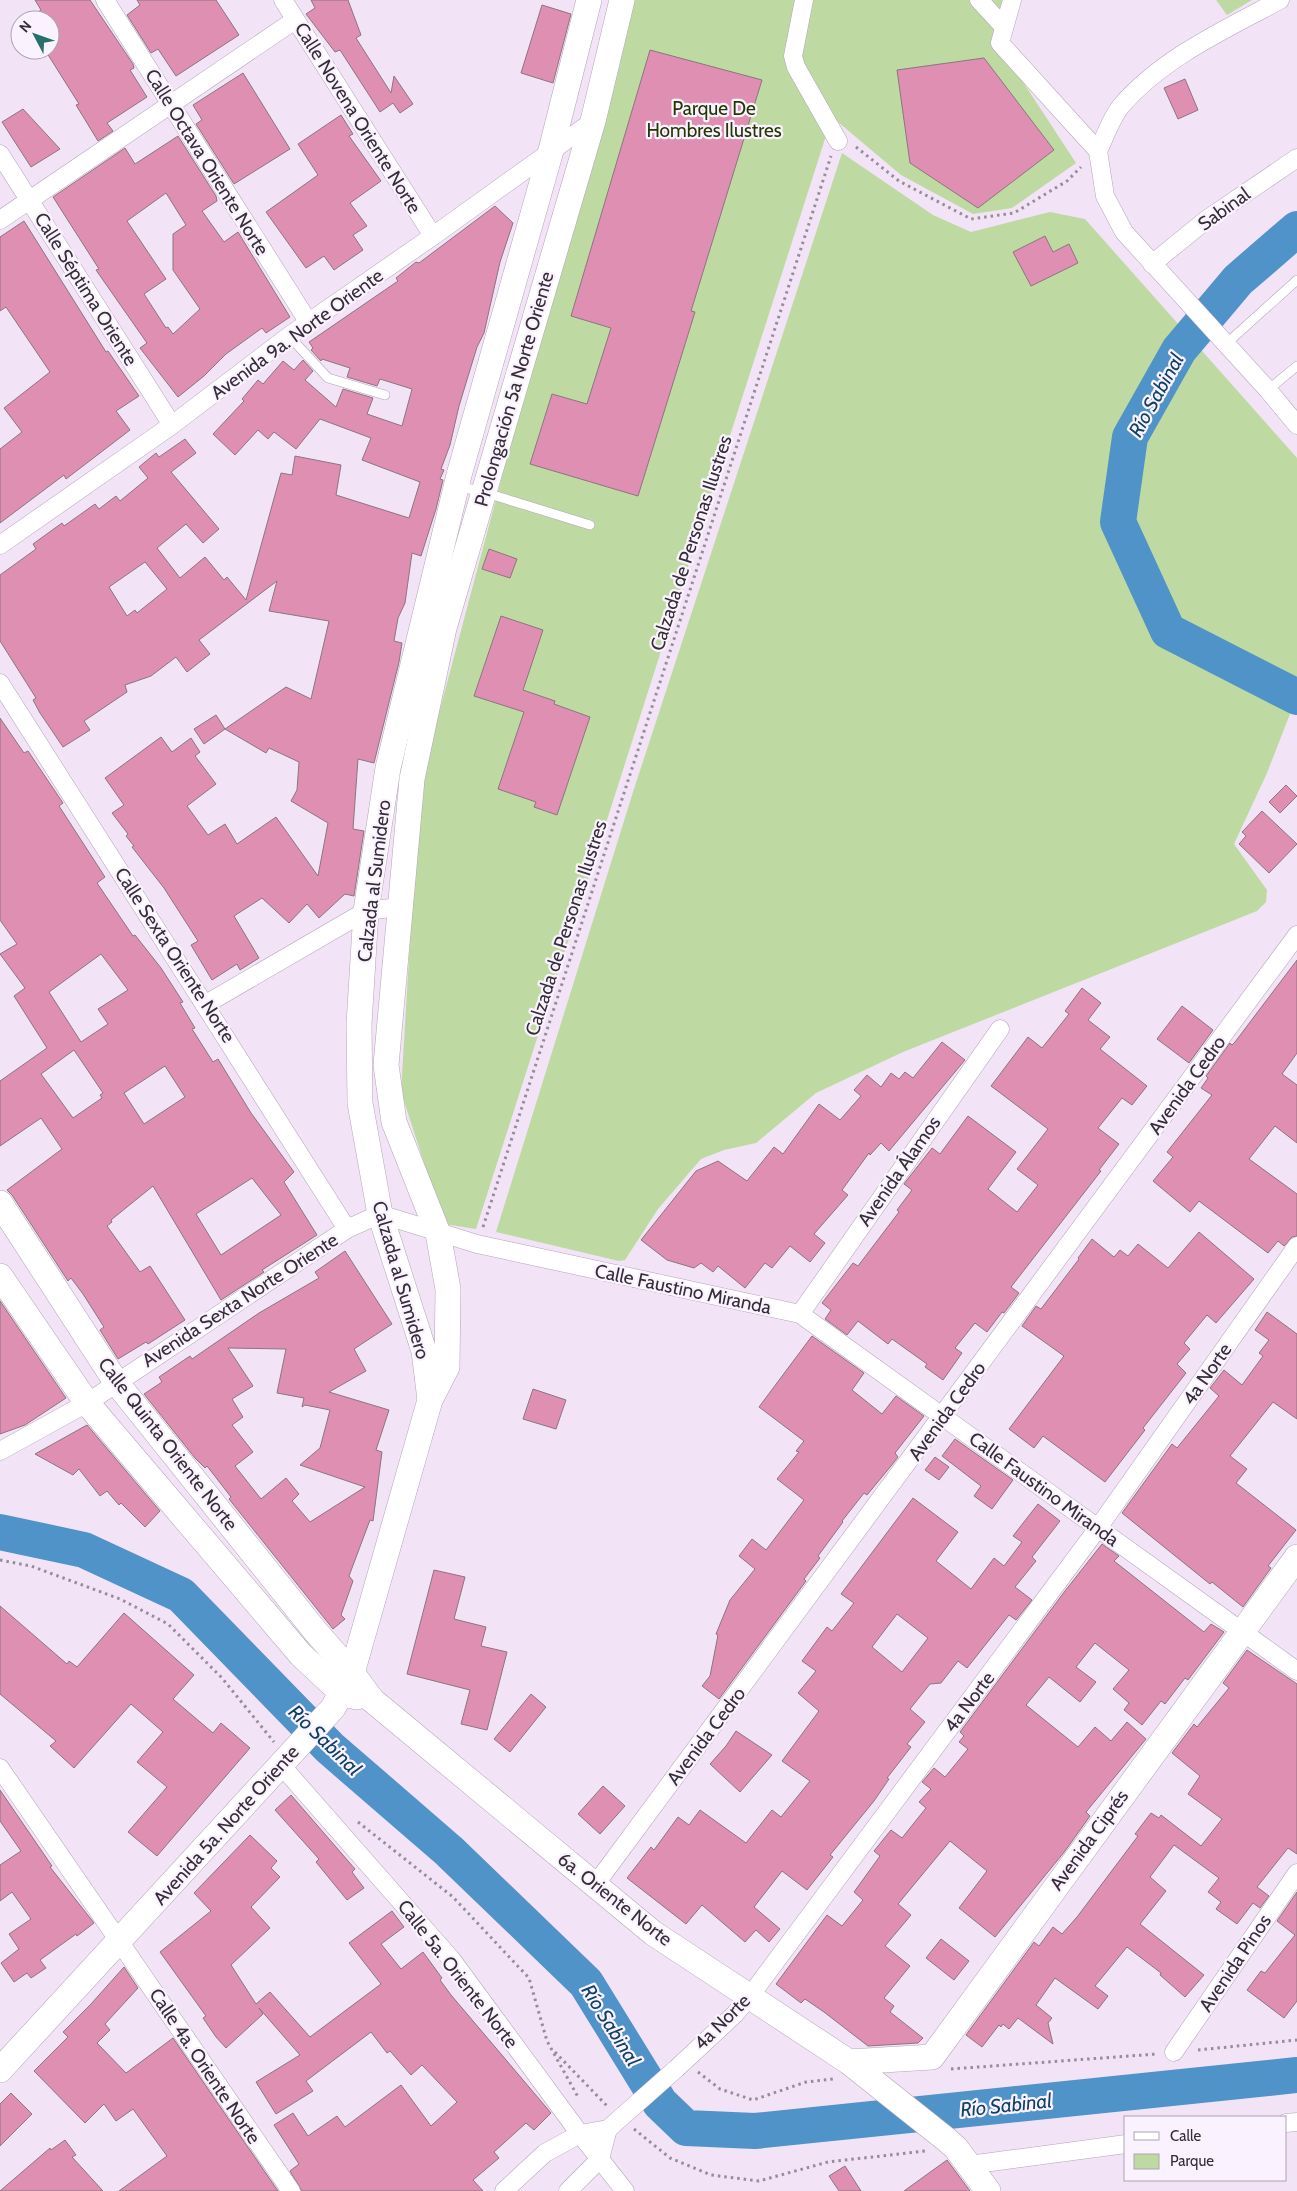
<svg xmlns="http://www.w3.org/2000/svg" width="1297" height="2191" viewBox="0 0 1297 2191" font-family="Cabin,sans-serif">
  <rect width="100%" height="100%" fill="#f2e3f7"/>
  <!-- green -->
  <g fill="#bedaa2">
    <polygon points="629,0 1006,0 995,39 1076,163 1012,208 973,214 901,175 832,117 476,1229 444,1224 401,1092 419,788"/>
    <polygon points="1216,0 1252,0 1227,15"/>
    <polygon points="842,153 933,215 971,232 1050,212 1085,219 1297,458 1297,696 1267,773 1234,844 1267,890 1266,902 1257,911 903,1052 816,1093 756,1143 724,1150 701,1159 658,1209 625,1260 619,1261 496,1232 633,792"/>
  </g>
  <g fill="none" stroke-linecap="round" stroke-linejoin="round">
    <!-- river -->
    <g stroke="#5093c8" stroke-width="36">
      <polyline points="1297,229 1238,280 1179,350 1130,437 1118,522 1168,631 1297,697"/>
      <polyline points="0,1532 84,1550 181,1595 330,1748 449,1851 586,1983 660,2103 686,2128 755,2131 1297,2075"/>
    </g>
  </g>
  <!-- building -->
  <g fill="#de8fb2" stroke="#8c757f" fill-rule="evenodd">
    <polygon points="35,0 90,0 133,64 134,68 130,70 147,97 107,123 113,131 98,141 76,105 79,104 45,50 50,50 50,20 26,20 41,10"/>
    <polygon points="137,0 216,0 239,35 176,76 158,49 151,53 127,15 140,5"/>
    <polygon points="311,0 348,0 361,35 356,38 391,93 394,76 413,104 400,113 393,103 380,112 340,50 335,52 306,14 315,8"/>
    <polygon points="542,5 571,14 553,83 521,73"/>
    <polygon points="650,50 762,80 691,311 695,312 638,496 530,464 552,394 587,404 611,328 571,316"/>
    <polygon points="984,58 1054,150 978,208 910,163 897,70"/>
    <polygon points="243,73 290,149 234,184 196,124 202,120 193,105"/>
    <polygon points="1185,79 1198,110 1178,119 1164,88"/>
    <polygon points="23,109 60,149 31,167 2,122"/>
    <polygon points="341,115 353,134 349,136 381,181 350,203 367,226 353,235 363,250 334,270 324,256 306,268 266,212 318,175 298,144"/>
    <path d="M178,136L216,196L217,201L202,211L224,242L238,232L290,317L266,333L262,328L226,354L204,376L178,397L140,348L147,343L96,270L99,269L53,197L125,148L135,164ZM166,193L186,225L173,234V270L200,309L173,334L168,327L166,328L144,294L166,279L127,221Z"/>
    <path d="M495,206L513,223L500,262L484,333L477,347L459,406L450,445L441,469L444,470L440,479L443,480L436,509L421,556L412,553L405,603L398,618L394,641L402,643L399,662L374,763L358,759L353,829L364,831L354,896L345,894L319,918L307,904L289,923L262,898L234,916L259,958L240,970L237,964L212,980L191,945L198,941L164,888L132,847L134,846L126,836L128,834L112,813L124,805L105,778L161,737L172,752L191,738L200,752L195,756L216,784L187,806L208,835L225,824L237,844L276,817L318,876L328,823L291,801L297,790L299,762L269,748L266,753L225,729L204,744L194,729L216,715L225,729L286,687L311,699L329,621L269,611L277,581L199,640L210,654L187,672L176,657L151,676L125,685L127,692L84,721L90,730L63,747L40,713L33,700L36,698L0,641V575L36,549L33,544L62,523L64,526L95,504L99,509L116,496L120,501L148,478L139,467L156,453L159,457L185,439L196,453L171,472L219,529L203,543L186,524L157,548L180,578L205,557L224,580L227,577L246,600L281,473L292,475L295,456L341,465L336,495L409,518L420,482L362,460L371,438L320,419L296,449L274,432L268,439L258,430L235,455L213,434L244,401L242,399L258,380L263,384L283,361L294,370L303,360L313,371L305,380L336,407L343,389L373,398L367,414L402,426L412,389L380,379L377,386L347,377L350,368L322,359L321,361L311,350L313,348L309,342L398,281L396,278L416,262L419,263ZM145,562L167,589L137,613L135,610L127,616L109,587Z"/>
    <polygon points="24,221 106,352 108,351 139,396 116,411 130,430 66,479 64,475 0,523 0,449 22,432 4,408 50,372 6,307 0,311 0,237"/>
    <polygon points="1045,236 1053,252 1069,244 1078,263 1031,286 1013,252"/>
    <polygon points="489,549 517,559 510,578 482,569"/>
    <polygon points="501,616 543,630 523,690 555,701 554,704 590,717 557,815 534,807 536,802 498,789 524,712 474,696"/>
    <path d="M0,718L24,753L28,751L63,803L59,806L105,877L97,883L133,936L135,935L161,968L183,1002L180,1003L195,1028L192,1029L213,1062L218,1059L251,1113L294,1172L284,1182L317,1235L262,1270L264,1272L221,1300L153,1186L111,1220L112,1222L107,1226L140,1272L150,1266L185,1320L148,1344L146,1342L118,1359L100,1330L104,1327L83,1294L71,1278L68,1281L12,1195L7,1190L62,1149L41,1118L0,1146V1081L47,1048L14,996L25,988L0,954L17,944L0,920ZM101,954L128,990L98,1009L108,1024L81,1042L49,992ZM74,1050L103,1093L100,1095L102,1098L73,1118L41,1074ZM165,1066L185,1097L144,1124L124,1093ZM252,1178L281,1215L221,1255L196,1214Z"/>
    <polygon points="1286,785 1297,796 1280,813 1269,802"/>
    <polygon points="1262,811 1297,844 1269,873 1239,844 1246,836 1242,832"/>
    <polygon points="1297,960 1297,1053 1282,1074 1297,1085 1297,1143 1275,1126 1249,1159 1297,1194 1297,1236 1292,1237 1284,1246 1278,1241 1268,1253 1199,1201 1190,1212 1153,1181 1173,1157 1167,1152 1212,1095 1201,1088 1208,1078 1206,1076 1230,1043 1232,1045 1235,1042"/>
    <polygon points="1082,988 1101,1003 1088,1020 1110,1037 1100,1049 1147,1086 1132,1105 1122,1098 1098,1128 1119,1144 1099,1170 1101,1171 1011,1287 1019,1293 1004,1313 1002,1312 987,1332 975,1323 955,1348 962,1353 943,1380 925,1367 927,1364 892,1339 888,1344 858,1321 847,1335 825,1319 831,1310 822,1303 853,1263 858,1266 899,1212 897,1210 912,1190 904,1184 907,1180 932,1148 940,1154 968,1116 1016,1152 988,1189 1017,1212 1038,1185 1017,1169 1048,1129 991,1086 1028,1037 1042,1048 1069,1014 1065,1011"/>
    <polygon points="1182,1006 1213,1030 1189,1063 1157,1039"/>
    <polygon points="942,1042 965,1060 889,1151 881,1143 870,1155 869,1153 842,1190 848,1195 814,1234 825,1243 810,1262 790,1246 772,1268 765,1263 745,1288 718,1266 713,1272 701,1263 694,1268 667,1260 641,1240 696,1171 718,1161 747,1181 774,1147 783,1154 819,1104 840,1120 861,1096 854,1090 867,1075 881,1087 891,1073 899,1079 905,1072 913,1078"/>
    <polygon points="1199,1232 1254,1279 1216,1323 1207,1315 1184,1343 1190,1349 1177,1364 1186,1373 1143,1428 1145,1430 1105,1482 1043,1436 1034,1448 1009,1429 1064,1356 1022,1326 1036,1306 1041,1309 1079,1259 1078,1258 1092,1239 1114,1257 1120,1250 1128,1256 1138,1244 1168,1268"/>
    <path d="M345,1251L392,1324L354,1349L366,1371L329,1392L389,1410L376,1450L382,1452L373,1521L370,1520L349,1576L353,1581L341,1615L345,1619L333,1629L229,1499L231,1497L207,1466L205,1468L195,1458L144,1394L162,1382L159,1377L190,1356L192,1359L259,1313L319,1278L315,1272ZM228,1348L286,1349L277,1393L304,1398L302,1407L305,1405L330,1410L320,1448L300,1465L365,1487L310,1522L292,1501L299,1494L286,1478L261,1499L235,1466L253,1452L232,1425L243,1417L232,1399L253,1386Z"/>
    <polygon points="0,1301 66,1398 25,1425 0,1434"/>
    <polygon points="1267,1312 1297,1334 1297,1419 1273,1402 1230,1456 1247,1469 1236,1483 1296,1530 1268,1566 1271,1568 1243,1607 1212,1582 1210,1584 1122,1513 1172,1444 1177,1448 1219,1396 1210,1388 1224,1370 1242,1385 1263,1356 1259,1353 1269,1340 1255,1330"/>
    <polygon points="812,1336 864,1373 852,1390 882,1414 896,1396 924,1416 895,1453 898,1457 891,1466 867,1495 864,1493 842,1521 843,1522 818,1556 820,1558 804,1579 806,1581 719,1699 702,1686 710,1676 718,1635 716,1634 730,1600 755,1569 739,1556 752,1539 766,1550 804,1500 777,1479 799,1452 796,1451 804,1441 759,1407"/>
    <polygon points="533,1389 566,1400 556,1429 523,1419"/>
    <polygon points="87,1425 160,1511 145,1527 121,1503 119,1505 107,1491 100,1496 79,1469 73,1475 35,1454"/>
    <polygon points="955,1439 1013,1480 992,1509 974,1496 981,1486 942,1456"/>
    <polygon points="935,1457 949,1467 939,1480 925,1470"/>
    <path d="M913,1498L958,1532L936,1561L971,1589L994,1558L1004,1566L1022,1542L1013,1536L1038,1504L1060,1521L1032,1557L1036,1561L1015,1587L1032,1600L1016,1620L1009,1615L967,1668L958,1661L941,1683L930,1684L910,1709L925,1722L907,1744L911,1747L887,1778L889,1779L874,1801L830,1855L833,1857L807,1890L782,1871L754,1907L780,1929L769,1942L756,1930L745,1942L702,1905L686,1924L627,1878L651,1847L654,1850L678,1817L689,1825L700,1810L746,1843L772,1810L781,1817L810,1781L782,1761L819,1711L798,1693L816,1671L802,1661L827,1627L832,1631L854,1603L841,1594ZM897,1614L928,1638L902,1672L872,1647Z"/>
    <polygon points="1102,1544 1119,1556 1114,1561 1204,1632 1211,1624 1224,1632 1188,1680 1185,1678 1165,1704 1161,1701 1142,1725 1124,1710 1129,1703 1113,1689 1129,1670 1095,1643 1076,1667 1096,1682 1080,1702 1049,1677 1026,1705 1078,1747 1095,1727 1111,1741 1127,1722 1146,1739 1086,1812 1090,1816 1065,1851 995,1937 959,1908 987,1871 950,1841 898,1904 911,1915 885,1946 910,1966 884,1998 894,2006 890,2012 923,2038 918,2043 868,2046 824,2012 805,1999 801,2003 776,1984 827,1915 842,1926 863,1900 854,1892 880,1856 874,1851 891,1830 902,1838 926,1808 919,1802 931,1789 922,1782 934,1768 945,1777 968,1749 959,1742 964,1736 960,1732 1065,1591"/>
    <polygon points="434,1570 465,1577 454,1619 486,1627 481,1646 507,1652 487,1730 461,1724 470,1690 407,1674"/>
    <polygon points="0,1606 67,1664 69,1661 77,1667 124,1613 194,1675 173,1699 213,1733 221,1723 250,1748 157,1856 128,1832 167,1787 137,1762 163,1732 131,1704 74,1768 50,1746 56,1741 0,1694"/>
    <polygon points="1247,1650 1297,1684 1297,1854 1288,1848 1257,1887 1269,1896 1260,1908 1253,1903 1237,1924 1216,1909 1221,1902 1208,1892 1219,1878 1174,1845 1150,1877 1166,1891 1140,1924 1204,1975 1185,1997 1160,1975 1161,1973 1127,1947 1095,1986 1108,1996 1098,2009 1055,1978 1036,2005 1052,2018 1048,2023 1053,2044 1018,2018 1009,2029 1003,2024 1001,2027 999,2025 982,2047 966,2035 1034,1942 1039,1946 1053,1927 1062,1934 1077,1917 1138,1836 1135,1834 1151,1813 1159,1818 1161,1815 1201,1846 1222,1819 1188,1794 1200,1776 1172,1753 1194,1724 1197,1727 1229,1688 1223,1683"/>
    <polygon points="531,1694 546,1707 510,1752 494,1739"/>
    <polygon points="736,1731 772,1755 740,1792 710,1764 726,1746"/>
    <polygon points="603,1786 625,1806 600,1834 578,1814"/>
    <polygon points="0,1790 52,1866 50,1867 94,1923 77,1936 76,1934 40,1960 46,1968 31,1978 27,1973 14,1982 1,1963 19,1949 9,1934 31,1919 12,1892 0,1901 0,1865 21,1851 0,1821"/>
    <polygon points="291,1795 355,1869 352,1872 364,1888 347,1900 316,1862 319,1859 275,1810"/>
    <polygon points="250,1835 277,1861 271,1868 280,1877 251,1907 270,1928 231,1965 256,2004 270,1992 310,2037 381,1984 349,1943 392,1911 404,1927 381,1944 401,1969 423,1952 442,1978 440,1980 451,1995 551,2113 534,2130 526,2123 494,2152 499,2158 473,2180 483,2191 302,2191 290,2171 299,2164 274,2125 293,2113 308,2136 337,2116 345,2127 401,2085 431,2126 457,2102 422,2065 411,2075 390,2051 387,2053 371,2032 306,2081 313,2091 276,2114 256,2082 300,2055 259,2008 263,2014 226,2048 216,2037 203,2018 206,2016 160,1952 211,1911 194,1893"/>
    <polygon points="1297,1892 1297,2001 1284,2018 1247,1990 1261,1971 1265,1973 1295,1935 1277,1921"/>
    <polygon points="941,1939 969,1961 954,1980 926,1958"/>
    <polygon points="124,1967 138,1988 105,2024 110,2030 97,2043 126,2073 173,2038 278,2191 119,2191 167,2156 133,2109 116,2121 104,2104 85,2123 34,2071 68,2037 63,2032 91,2004"/>
    <polygon points="11,2093 32,2114 0,2146 0,2104"/>
    <polygon points="65,2140 76,2155 72,2157 103,2191 0,2191 50,2148 51,2150"/>
    <polygon points="947,2160 970,2191 904,2191"/>
    <polygon points="845,2166 861,2191 839,2191 829,2176"/>
  </g>
  <g fill="none" stroke-linecap="round" stroke-linejoin="round">
    <!-- lane casing -->
    <g stroke="#b3a5b8" stroke-width="10">
      <g id="lane">
        <polyline points="289,336 328,378 385,395"/>
        <polyline points="1226,344 1297,280"/>
        <polyline points="1268,390 1297,366"/>
        <polyline points="457,486 483,492 590,525"/>
      </g>
    </g>
    <!-- street casing -->
    <g stroke="#b3a5b8" stroke-width="19">
      <g id="street">
        <polyline points="105,0 309,323"/>
        <polyline points="283,0 433,236"/>
        <polyline points="804,0 793,56 796,67 838,141"/>
        <polyline points="979,0 1004,27"/>
        <polyline points="1012,0 1000,43 1098,151"/>
        <polyline points="1098,151 1105,196 1124,232 1268,390 1297,425"/>
        <path d="M1098,151C1105,137 1111,118 1121,106C1162,58 1226,29 1280,0"/>
        <polyline points="0,154 172,425"/>
        <polyline points="0,220 295,20"/>
        <polyline points="1152,264 1206,220 1297,158"/>
        <polyline points="0,545 172,425 289,336 433,236 593,121"/>
        <polyline points="0,683 347,1229"/>
        <polyline points="206,1004 366,911 399,907"/>
        <polyline points="800,1314 1000,1029"/>
        <polyline points="0,1451 87,1403 347,1229 380,1214 477,1244 800,1314 1297,1671"/>
        <polyline points="281,1765 452,1960 580,2134 625,2191"/>
        <polyline points="0,1768 291,2191"/>
        <polyline points="595,1885 1297,935"/>
        <polyline points="1174,2052 1297,1873"/>
        <polyline points="1286,2123 1297,2122"/>
        <polyline points="969,2165 1126,2144"/>
        <polyline points="504,2191 545,2153 580,2134 608,2129 677,2068 735,2014 750,1996 1098,1528 1297,1246"/>
        <polyline points="568,2191 600,2159 608,2129"/>
      </g>
    </g>
    <!-- secondary casing -->
    <g stroke="#b3a5b8" stroke-width="26">
      <g id="secondary">
        <polyline points="0,1203 116,1382 316,1632 352,1673 372,1700 653,1933 849,2062 947,2140 956,2148 988,2191"/>
        <polyline points="0,1276 87,1403 301,1655 343,1694 357,1697"/>
        <polyline points="430,1400 424,1351 380,1214 360,1103 359,1024 366,911 388,768 459,475 550,154 589,0"/>
        <polyline points="849,2062 932,2057 1297,1557"/>
        <polyline points="0,2070 333,1708 352,1673 430,1400 447,1367 448,1289 438,1233 394,1122 386,1065 412,779 444,628 593,121 622,0"/>
      </g>
    </g>
    <!-- path -->
    <g stroke="#978c9a" stroke-width="3" stroke-dasharray="2.5 4" stroke-linecap="butt">
      <polyline points="856,147 899,181 971,219 1014,213 1067,181 1081,167"/>
      <polyline points="483,1227 831,156"/>
      <polyline points="0,1560 31,1566 120,1599 168,1624 222,1678 274,1742"/>
      <polyline points="358,1822 453,1897 529,1978 547,2041 578,2097"/>
      <polyline points="1198,2050 1297,2040"/>
      <polyline points="555,2052 608,2107"/>
      <polyline points="951,2069 1157,2054"/>
      <polyline points="698,2072 720,2089 753,2100 806,2082 833,2079"/>
      <polyline points="634,2129 670,2158 711,2175 759,2181 828,2162 925,2151"/>
    </g>
    <!-- lane -->
    <use href="#lane" stroke="#fff" stroke-width="9"/>
    <!-- street -->
    <use href="#street" stroke="#fff" stroke-width="18"/>
    <!-- secondary -->
    <use href="#secondary" stroke="#fff" stroke-width="25"/>
  </g>
  <g text-anchor="middle" dominant-baseline="central" stroke-width="4.5" stroke-linejoin="round" paint-order="stroke">
    <!-- park labels -->
    <g font-size="19" fill="#223700" stroke="#fbf2ff">
      <text x="714" y="108">Parque De<tspan x="714" dy="22">Hombres Ilustres</tspan></text>
    </g>
    <!-- street labels -->
    <g font-size="19" fill="#342e36" stroke="#fbf2ff">
      <text transform="translate(358 118) rotate(58)">Calle Novena Oriente Norte</text>
      <text transform="translate(207 162) rotate(58)">Calle Octava Oriente Norte</text>
      <text transform="translate(1224 209) rotate(-36)">Sabinal</text>
      <text transform="translate(86 289) rotate(58)">Calle Séptima Oriente</text>
      <text transform="translate(297 334) rotate(-36)">Avenida 9a. Norte Oriente</text>
      <text transform="translate(514 389) rotate(-74)">Prolongación 5a Norte Oriente</text>
      <text transform="translate(691 543) rotate(-72)">Calzada de Personas Ilustres</text>
      <text transform="translate(374 881) rotate(-83)">Calzada al Sumidero</text>
      <text transform="translate(566 928) rotate(-72)">Calzada de Personas Ilustres</text>
      <text transform="translate(175 955) rotate(57)">Calle Sexta Oriente Norte</text>
      <text transform="translate(1187 1085) rotate(-54)">Avenida Cedro</text>
      <text transform="translate(899 1171) rotate(-55)">Avenida Álamos</text>
      <text transform="translate(401 1280) rotate(74)">Calzada al Sumidero</text>
      <text transform="translate(683 1289) rotate(12)">Calle Faustino Miranda</text>
      <text transform="translate(240 1300) rotate(-33)">Avenida Sexta Norte Oriente</text>
      <text transform="translate(1207 1374) rotate(-55)">4a Norte</text>
      <text transform="translate(947 1411) rotate(-54)">Avenida Cedro</text>
      <text transform="translate(168 1444) rotate(52)">Calle Quinta Oriente Norte</text>
      <text transform="translate(1044 1489) rotate(36)">Calle Faustino Miranda</text>
      <text transform="translate(969 1702) rotate(-53)">4a Norte</text>
      <text transform="translate(706 1736) rotate(-53)">Avenida Cedro</text>
      <text transform="translate(226 1825) rotate(-48)">Avenida 5a. Norte Oriente</text>
      <text transform="translate(1089 1840) rotate(-54)">Avenida Ciprés</text>
      <text transform="translate(615 1899) rotate(38)">6a. Oriente Norte</text>
      <text transform="translate(1235 1963) rotate(-56)">Avenida Pinos</text>
      <text transform="translate(458 1974) rotate(52)">Calle 5a. Oriente Norte</text>
      <text transform="translate(722 2022) rotate(-45)">4a Norte</text>
      <text transform="translate(205 2066) rotate(56)">Calle 4a. Oriente Norte</text>
    </g>
    <!-- water labels -->
    <g font-size="20" font-style="italic" fill="#0d4165" stroke="#fbf2ff">
      <text transform="translate(1156 395) rotate(-61)">Río Sabinal</text>
      <text transform="translate(325 1740) rotate(44)">Río Sabinal</text>
      <text transform="translate(611 2025) rotate(58)">Río Sabinal</text>
      <text transform="translate(1006 2105) rotate(-6)">Río Sabinal</text>
    </g>
  </g>
  <!-- legend -->
  <rect x="1124" y="2116" width="162" height="65" fill="#fbf2ff" stroke="#aba4af"/>
  <rect x="1134" y="2132" width="25" height="8" fill="#ffffff" stroke="#aba4af"/>
  <text x="1170" y="2141" font-size="15" fill="#342e36">Calle</text>
  <rect x="1134" y="2154" width="25" height="15" fill="#bedaa2" stroke="#aba4af"/>
  <text x="1170" y="2166" font-size="15" fill="#342e36">Parque</text>
  <!-- north arrow -->
  <g transform="translate(35 35) rotate(311)"><circle r="24" fill="#fbf2ff" stroke="#aba4af"/>
  <path d="M0-4L9 19L0 12L-9 19Z" fill="#26706b"/>
  <text y="-8" font-size="14" font-weight="bold" text-anchor="middle" fill="#342e36">N</text>
  </g>
</svg>
